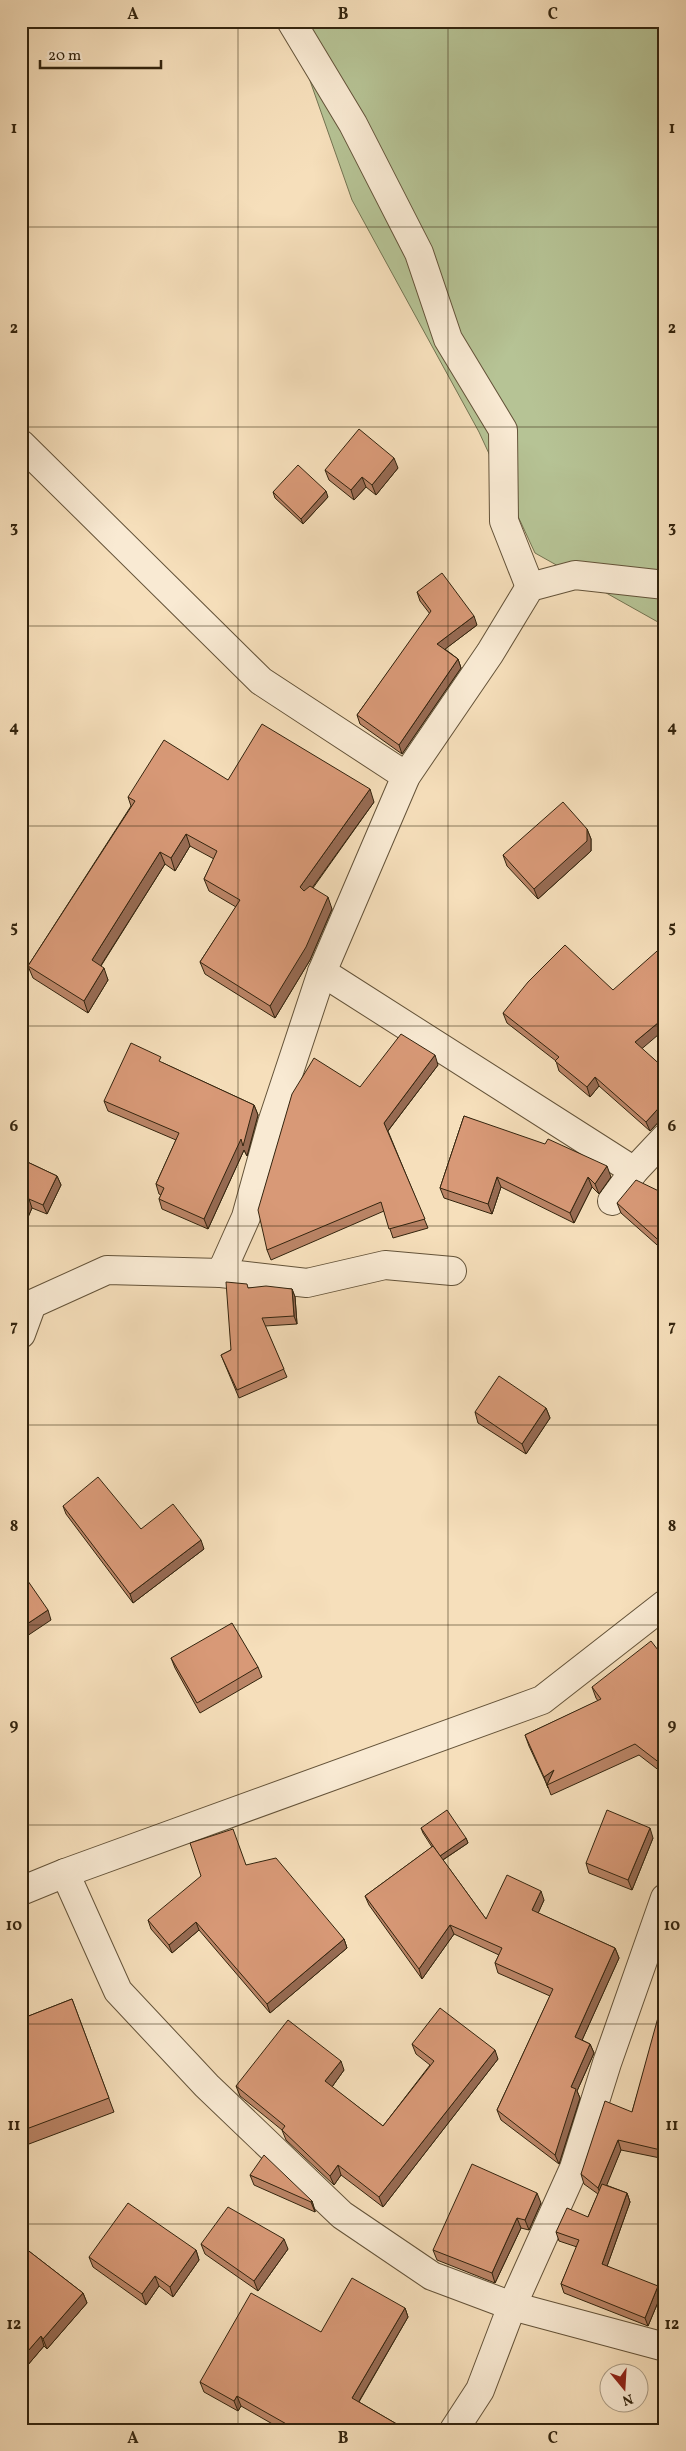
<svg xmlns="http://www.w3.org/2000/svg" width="686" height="2451" viewBox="0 0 686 2451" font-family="Vollkorn,serif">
  <rect width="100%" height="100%" fill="#f6dfbb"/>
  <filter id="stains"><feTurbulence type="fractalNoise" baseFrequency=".004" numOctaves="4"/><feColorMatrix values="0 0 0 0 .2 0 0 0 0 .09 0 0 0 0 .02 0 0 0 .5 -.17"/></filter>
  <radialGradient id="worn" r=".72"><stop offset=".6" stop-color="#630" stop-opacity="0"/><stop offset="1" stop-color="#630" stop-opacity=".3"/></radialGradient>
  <!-- green -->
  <polygon fill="#b6c395" stroke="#747452" points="289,21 665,21 665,626 535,553 479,432 352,200"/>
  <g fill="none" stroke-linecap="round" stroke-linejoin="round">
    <!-- minor casing -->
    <g stroke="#645339" stroke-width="30">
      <g id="minor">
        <polyline points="291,21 353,124 419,253 448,339 503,430 504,521 530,587"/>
        <polyline points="21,444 261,681 406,776"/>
        <polyline points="322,972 634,1171"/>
        <polyline points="612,1201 634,1171 665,1138"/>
        <polyline points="221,1273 307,1283 385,1265 452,1271"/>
        <polyline points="21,1334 32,1304 107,1270 221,1273 246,1217 272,1123 322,972 406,776 490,653 530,587 575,575 665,585"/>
        <polyline points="65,1873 118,1991 207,2086 342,2215 432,2276 512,2306 665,2347"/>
        <polyline points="454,2430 480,2390 512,2306 574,2168 607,2063 665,1898"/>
      </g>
    </g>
    <!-- tertiary casing -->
    <g stroke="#645339" stroke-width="30">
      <polyline id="tertiary" points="21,1891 65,1873 542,1700 665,1604"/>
    </g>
    <!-- minor -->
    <use href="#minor" stroke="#f9ead3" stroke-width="28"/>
    <!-- tertiary -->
    <use href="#tertiary" stroke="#f9ead3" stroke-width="28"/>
  </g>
  <!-- wall -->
  <g fill="#ba8466" stroke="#33240e">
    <polygon points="398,468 376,495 366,487 354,500 329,480 325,470"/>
    <polygon points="273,492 328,497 303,524 275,498"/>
    <polygon points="417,592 477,625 445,649 458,659 461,668 402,754 360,724 357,715 430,614 420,601"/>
    <polygon points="228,780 374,802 313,888 332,909 310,960 275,1018 205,974 200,962 236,907 209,891 204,879 214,859 190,846 175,871 165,864 101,966 108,980 88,1013 33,978 28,966 131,806 128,797"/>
    <polygon points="587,829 591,839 591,851 538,899 507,866 503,855"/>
    <polygon points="503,1013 642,1049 665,1069 665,1115 650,1131 599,1086 590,1097 559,1071 556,1061 507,1023"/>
    <polygon points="163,1063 254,1105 258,1115 247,1156 244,1150 208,1229 162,1209 159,1199 161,1195 159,1194 156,1184 176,1140 108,1111 104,1101"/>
    <polygon points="438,1065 388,1131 428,1228 393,1238 384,1211 271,1260 267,1250 360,1087"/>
    <polygon points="464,1116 611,1177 599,1194 592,1187 574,1223 501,1187 492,1214 444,1198 440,1188"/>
    <polygon points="21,1159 57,1176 61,1185 47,1214 32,1208 25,1224 21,1222"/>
    <polygon points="665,1194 665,1252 621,1213 617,1203"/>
    <polygon points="248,1288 292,1289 295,1297 297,1324 265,1326 287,1377 239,1398 221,1355 231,1350"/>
    <polygon points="546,1408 550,1418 526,1454 478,1423 475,1412"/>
    <polygon points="63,1506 141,1529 204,1549 133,1603 66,1514"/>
    <polygon points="171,1658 258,1667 262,1677 200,1713 175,1668"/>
    <polygon points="665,1659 665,1775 639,1755 551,1795 548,1787 529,1746 525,1735 598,1701 596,1698 592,1687"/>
    <polygon points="421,1828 466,1838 468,1843 443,1860 486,1919 544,1900 538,1913 615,1948 619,1958 582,2040 590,2044 594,2053 577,2091 580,2098 559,2164 501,2120 497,2110 550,1996 498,1973 495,1963 499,1955 454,1934 422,1979 369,1905 365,1896 432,1847 423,1833"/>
    <polygon points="653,1838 632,1890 589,1873 586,1863"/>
    <polygon points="246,1865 344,1939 347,1948 270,2013 199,1930 172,1953 151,1929 148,1920"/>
    <polygon points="72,1999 114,2112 21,2147 21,2019"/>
    <polygon points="665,2002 665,2159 621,2150 606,2185 627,2193 630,2202 607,2266 661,2295 648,2326 564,2293 561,2284 577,2247 559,2241 556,2232 588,2217 598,2194 584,2184 581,2174 632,2112"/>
    <polygon points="412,2044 498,2059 383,2207 341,2175 334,2185 286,2140 282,2130 240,2096 236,2086 344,2070 332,2087 383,2126 430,2065 416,2054"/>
    <polygon points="250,2175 312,2201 315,2211 315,2212 254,2185"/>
    <polygon points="541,2203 529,2230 521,2228 495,2283 437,2260 433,2250"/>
    <polygon points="201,2244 288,2249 258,2291 205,2254"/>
    <polygon points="21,2245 83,2293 87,2303 47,2349 44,2346 21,2373"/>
    <polygon points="196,2250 199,2260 173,2297 159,2286 146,2305 93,2267 89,2257"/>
    <polygon points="405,2308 408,2317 359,2402 407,2430 283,2430 241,2406 238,2411 204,2392 200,2382 321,2332"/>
  </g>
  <!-- shaded-wall -->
  <g fill="#976b53" stroke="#33240e">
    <polygon points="22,298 26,308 21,311 21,299"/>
    <polygon points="394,458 398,468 376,495 372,485"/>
    <polygon points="362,477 366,487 354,500 351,490"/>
    <polygon points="326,491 328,497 303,524 301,519"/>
    <polygon points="474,616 477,625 440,653 437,644"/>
    <polygon points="458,659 461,668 402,754 399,745"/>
    <polygon points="370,789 374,802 304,899 300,887"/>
    <polygon points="587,829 591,839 591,851 538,899 534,889"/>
    <polygon points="186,834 190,846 175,871 171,858"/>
    <polygon points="160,852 165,864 96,973 92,960"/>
    <polygon points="328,897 332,909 310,960 275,1018 270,1006"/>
    <polygon points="104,968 108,980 88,1013 84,1001"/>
    <polygon points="665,1017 665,1029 638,1052 635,1042"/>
    <polygon points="435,1055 438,1065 387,1132 384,1123"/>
    <polygon points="595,1077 599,1086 590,1097 587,1087"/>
    <polygon points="665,1101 665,1115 650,1131 646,1122"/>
    <polygon points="254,1105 258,1115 247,1156 244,1150 208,1229 204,1219"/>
    <polygon points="607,1166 611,1177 599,1194 595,1184"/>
    <polygon points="57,1176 61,1185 47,1214 43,1205"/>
    <polygon points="497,1177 501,1187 492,1214 488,1204"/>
    <polygon points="588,1177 592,1187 574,1223 570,1213"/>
    <polygon points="29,1199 32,1208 25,1224 22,1215"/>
    <polygon points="292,1289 295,1297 297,1324 294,1316"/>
    <polygon points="546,1408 550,1418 526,1454 522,1444"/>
    <polygon points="201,1540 204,1549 133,1603 130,1594"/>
    <polygon points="48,1610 51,1620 21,1640 21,1628"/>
    <polygon points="554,1770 547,1785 548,1788 544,1777"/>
    <polygon points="650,1828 653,1838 632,1890 628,1880"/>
    <polygon points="466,1838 468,1843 441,1861 440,1856"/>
    <polygon points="541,1891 544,1900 535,1920 532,1910"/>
    <polygon points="196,1922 199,1930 172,1953 169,1945"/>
    <polygon points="450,1925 454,1934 422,1979 419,1969"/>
    <polygon points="344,1939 347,1948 270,2013 267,2004"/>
    <polygon points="615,1948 619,1958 579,2047 575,2037"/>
    <polygon points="590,2044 594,2053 577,2091 580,2098 559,2164 555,2155 571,2087"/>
    <polygon points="495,2050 498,2059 383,2207 379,2197"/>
    <polygon points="341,2061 344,2070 329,2091 325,2081"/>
    <polygon points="618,2140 621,2150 602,2197 598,2188"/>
    <polygon points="338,2165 341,2175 334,2185 330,2176"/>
    <polygon points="537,2193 541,2203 529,2230 525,2220"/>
    <polygon points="627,2193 630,2202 605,2272 602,2264"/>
    <polygon points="312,2201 315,2211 315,2212 311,2202"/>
    <polygon points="517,2218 521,2228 495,2283 492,2273"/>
    <polygon points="284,2239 288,2249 258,2291 254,2281"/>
    <polygon points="196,2250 199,2260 173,2297 170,2287"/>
    <polygon points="155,2276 159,2286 146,2305 142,2294"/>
    <polygon points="658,2286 661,2295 648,2326 645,2318"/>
    <polygon points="83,2293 87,2303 47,2349 43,2339"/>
    <polygon points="405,2308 408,2317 355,2408 352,2398"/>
    <polygon points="41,2336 44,2346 21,2373 21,2359"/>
    <polygon points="237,2396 241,2406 238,2411 234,2401"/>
  </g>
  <!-- building -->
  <g fill="#d89977" stroke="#33240e">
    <polygon points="359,429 394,458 372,485 362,477 351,490 325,470"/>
    <polygon points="298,465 326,491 301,519 273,492"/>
    <polygon points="442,573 474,616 437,644 458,659 399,745 357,715 431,611 417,592"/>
    <polygon points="262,724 370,789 300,887 304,891 310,886 328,897 306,947 270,1006 200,962 240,900 204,879 217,851 186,834 171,858 160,852 92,960 104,968 84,1001 28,966 135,801 128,797 164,740 228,780"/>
    <polygon points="563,802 587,829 587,841 534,889 503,855"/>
    <polygon points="665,944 665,1017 635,1042 665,1069 665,1101 646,1122 595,1077 587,1087 555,1061 559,1057 503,1013 528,982 565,945 613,990"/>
    <polygon points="401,1034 435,1055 384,1123 425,1219 389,1229 381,1202 267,1250 258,1210 292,1094 314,1058 360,1087"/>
    <polygon points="131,1043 161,1057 159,1061 254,1105 243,1146 241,1139 204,1219 159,1199 164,1188 156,1184 179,1133 104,1101"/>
    <polygon points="464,1116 545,1144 548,1139 607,1166 595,1184 588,1177 570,1213 497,1177 488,1204 440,1188"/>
    <polygon points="21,1159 57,1176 43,1205 29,1199 22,1215 21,1214"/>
    <polygon points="636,1180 665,1194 665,1246 617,1203"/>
    <polygon points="226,1282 247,1284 248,1288 266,1286 292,1289 294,1316 262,1318 284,1369 237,1390 221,1355 231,1350"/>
    <polygon points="499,1376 546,1408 522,1444 475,1412"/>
    <polygon points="98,1477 141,1529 173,1504 201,1540 130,1594 63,1506"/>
    <polygon points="21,1571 48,1610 21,1628"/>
    <polygon points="232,1623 258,1667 197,1703 171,1658"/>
    <polygon points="651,1641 665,1659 665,1767 635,1744 547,1785 554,1770 544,1777 525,1735 601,1699 592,1687"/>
    <polygon points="447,1810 466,1838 440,1856 421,1828"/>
    <polygon points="607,1810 650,1828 628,1880 586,1863"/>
    <polygon points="233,1829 246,1865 276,1858 344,1939 267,2004 196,1922 169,1945 148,1920 201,1876 190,1843"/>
    <polygon points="433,1846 486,1919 507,1875 541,1891 532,1910 615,1948 575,2037 590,2044 571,2087 576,2089 555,2155 497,2110 553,1989 495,1963 502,1948 450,1925 419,1969 365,1896"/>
    <polygon points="72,1999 109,2098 21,2131 21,2019"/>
    <polygon points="665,2002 665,2151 618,2140 598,2188 581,2174 605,2101 632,2112 662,2003 664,2004"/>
    <polygon points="440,2008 495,2050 379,2197 338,2165 330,2176 282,2130 285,2126 236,2086 288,2020 341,2061 325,2081 383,2126 434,2061 412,2044"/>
    <polygon points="264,2155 312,2201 311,2202 250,2175"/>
    <polygon points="472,2164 537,2193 525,2220 517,2218 492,2273 433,2250"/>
    <polygon points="602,2184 627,2193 602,2264 658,2286 645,2318 561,2284 579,2240 556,2232 567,2208 588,2217"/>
    <polygon points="128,2203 196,2250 170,2287 155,2276 142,2294 89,2257"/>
    <polygon points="228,2207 284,2239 254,2281 201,2244"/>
    <polygon points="21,2245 83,2293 43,2339 41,2336 21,2359"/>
    <polygon points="352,2278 405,2308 352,2398 407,2430 297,2430 237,2396 234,2401 200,2382 251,2293 321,2332"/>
    <polygon points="665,2310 665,2318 662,2317"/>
  </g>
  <!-- grid -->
  <path fill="none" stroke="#33240e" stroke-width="1" stroke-opacity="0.55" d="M238,21V2430M448,21V2430M21,227H665M21,427H665M21,626H665M21,826H665M21,1026H665M21,1226H665M21,1425H665M21,1625H665M21,1825H665M21,2024H665M21,2224H665"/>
  <!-- margin -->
  <rect width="686" height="2451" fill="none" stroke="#f6dfbb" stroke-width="55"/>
  <!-- north arrow -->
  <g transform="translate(624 2388) rotate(162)"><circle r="24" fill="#f9ead3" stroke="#aa9b84"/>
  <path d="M0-4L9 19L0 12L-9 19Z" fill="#8f2418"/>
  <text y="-8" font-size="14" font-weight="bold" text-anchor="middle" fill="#33240e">N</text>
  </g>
  <!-- scale -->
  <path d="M40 60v8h121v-8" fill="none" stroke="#33240e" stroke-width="2.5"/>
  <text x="48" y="60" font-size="15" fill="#33240e" stroke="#f9ead3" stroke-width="4" paint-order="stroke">20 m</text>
  <rect x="28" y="28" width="630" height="2396" fill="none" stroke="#33240e" stroke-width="2"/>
  <g font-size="16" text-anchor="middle" font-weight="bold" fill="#33240e">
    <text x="133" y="19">A</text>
    <text x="343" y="19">B</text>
    <text x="553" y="19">C</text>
    <text x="14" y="133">1</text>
    <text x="672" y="133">1</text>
    <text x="14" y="333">2</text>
    <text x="672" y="333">2</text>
    <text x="14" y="532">3</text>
    <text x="672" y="532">3</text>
    <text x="14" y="732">4</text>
    <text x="672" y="732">4</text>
    <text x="14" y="932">5</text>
    <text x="672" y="932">5</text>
    <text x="14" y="1131">6</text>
    <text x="672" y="1131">6</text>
    <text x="14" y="1331">7</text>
    <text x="672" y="1331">7</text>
    <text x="14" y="1531">8</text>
    <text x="672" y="1531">8</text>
    <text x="14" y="1730">9</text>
    <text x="672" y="1730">9</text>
    <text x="14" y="1930">10</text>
    <text x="672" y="1930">10</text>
    <text x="14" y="2130">11</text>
    <text x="672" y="2130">11</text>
    <text x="14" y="2329">12</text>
    <text x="672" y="2329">12</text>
    <text x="133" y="2443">A</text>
    <text x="343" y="2443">B</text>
    <text x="553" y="2443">C</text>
  </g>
  <rect width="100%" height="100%" filter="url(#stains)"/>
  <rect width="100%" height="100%" fill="url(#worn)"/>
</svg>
